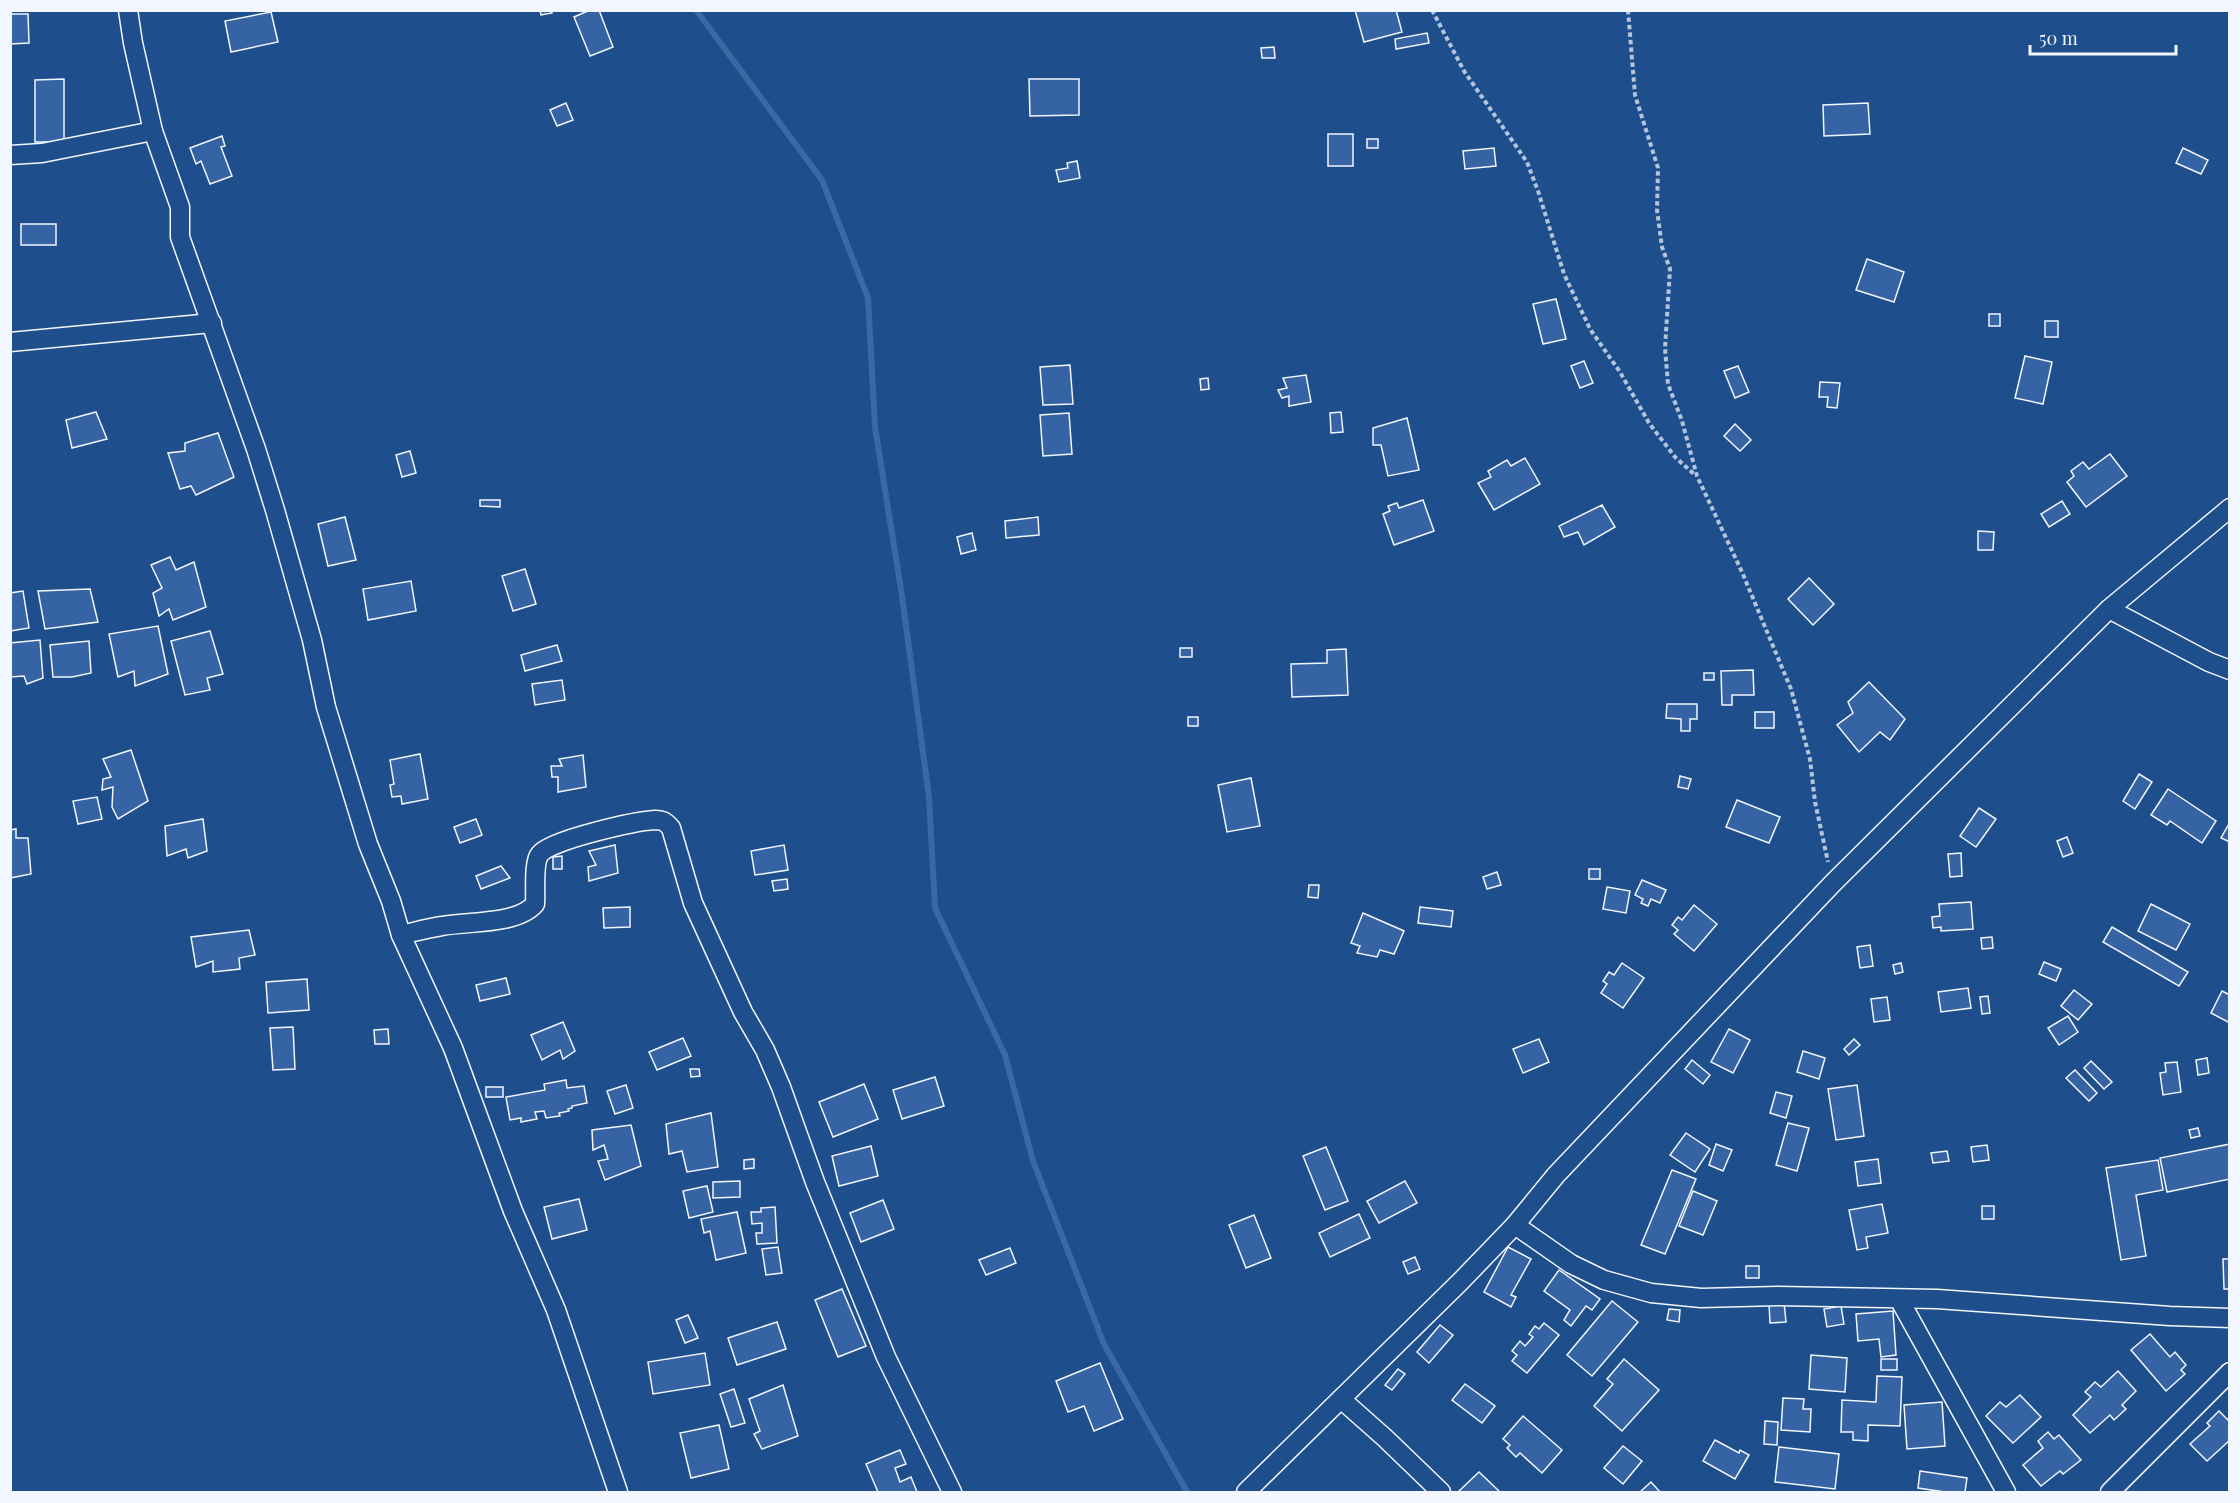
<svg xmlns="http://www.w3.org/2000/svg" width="2240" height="1503" viewBox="0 0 2240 1503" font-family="'Playfair Display',serif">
  <rect width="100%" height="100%" fill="#1f4e8c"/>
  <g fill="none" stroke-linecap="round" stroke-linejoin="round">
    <!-- stream -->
    <polyline stroke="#3b69a3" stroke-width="6" points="696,10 822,180 868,298 875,427 902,596 929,797 935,908 1005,1055 1033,1161 1104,1344 1187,1492"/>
  </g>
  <!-- building -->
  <g fill="#3563a3" stroke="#f2f6ff" stroke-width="1.5">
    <polygon points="540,10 551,10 552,13 541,15"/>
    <polygon points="590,10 599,10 613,47 590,56 574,17"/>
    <polygon points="1355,10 1396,10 1402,32 1364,42"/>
    <polygon points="271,12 278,42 231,52 225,21"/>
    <polygon points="10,14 28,14 29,43 10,44"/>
    <polygon points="1427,33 1429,43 1396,49 1395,39"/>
    <polygon points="1274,47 1275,58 1262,58 1261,48"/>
    <polygon points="64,79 64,142 35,142 35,80"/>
    <polygon points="1029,79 1079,79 1079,115 1030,116"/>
    <polygon points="566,103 573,120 557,126 550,110"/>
    <polygon points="1868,103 1870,134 1824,136 1823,105"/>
    <rect x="1328" y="134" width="25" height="32"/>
    <polygon points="222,136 225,146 221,147 232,176 210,184 201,161 196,164 190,148"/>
    <rect x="1367" y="139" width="11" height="9"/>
    <polygon points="1494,148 1496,166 1465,169 1463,151"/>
    <polygon points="2183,148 2208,160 2201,174 2176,163"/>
    <polygon points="1077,161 1080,178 1059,182 1056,170 1068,168 1067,163"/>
    <rect x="21" y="224" width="35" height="21"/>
    <polygon points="1867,259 1904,272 1894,302 1856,290"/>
    <polygon points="1556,299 1566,339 1543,344 1533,304"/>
    <rect x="1989" y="314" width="11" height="12"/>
    <rect x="2045" y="321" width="13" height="16"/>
    <polygon points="2025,356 2052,362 2043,404 2015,398"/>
    <polygon points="1584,361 1593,383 1580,388 1571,366"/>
    <polygon points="1070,365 1073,404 1043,405 1040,367"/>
    <polygon points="1738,366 1749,392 1735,398 1724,371"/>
    <polygon points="1306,375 1311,402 1289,406 1289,396 1282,398 1278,390 1287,388 1283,378"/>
    <polygon points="1208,378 1209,389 1201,390 1200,379"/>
    <polygon points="1820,382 1840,383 1837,408 1827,407 1828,397 1819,397"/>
    <polygon points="96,412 107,439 72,448 66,420"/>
    <polygon points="1341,412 1343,432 1331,433 1330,413"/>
    <polygon points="1069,413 1072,454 1043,456 1040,415"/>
    <polygon points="1407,418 1419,470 1388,476 1381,445 1373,445 1373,428"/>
    <polygon points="1735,424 1751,440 1740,451 1724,436"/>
    <polygon points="218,433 234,477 196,495 191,486 180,489 168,453 185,451 185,443"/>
    <polygon points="410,451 416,473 402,477 396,455"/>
    <polygon points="2110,454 2127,476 2086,507 2067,482 2074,476 2071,471 2083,462 2089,469"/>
    <polygon points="1525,458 1540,484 1494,510 1478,483 1491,477 1488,471 1507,460 1511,466"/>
    <polygon points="480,500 500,500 500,507 480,506"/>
    <polygon points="1423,500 1434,531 1394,545 1383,514 1390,511 1388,506 1397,503 1399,508"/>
    <polygon points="2062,501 2070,514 2049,527 2041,514"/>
    <polygon points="1602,505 1615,527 1584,545 1578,532 1564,537 1559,526"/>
    <polygon points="345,517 356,560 328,566 318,524"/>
    <polygon points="1038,517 1039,535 1006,538 1005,521"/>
    <polygon points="1978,531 1994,532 1993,550 1978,550"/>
    <polygon points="972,533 976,550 961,554 957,537"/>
    <polygon points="170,557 176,570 194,562 206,607 173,620 169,609 159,616 153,593 162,588 151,565"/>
    <polygon points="525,569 536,604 513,611 502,576"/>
    <polygon points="1809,578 1834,604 1813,625 1788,599"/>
    <polygon points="411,581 416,611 368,620 363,589"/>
    <polygon points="90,589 98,622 45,629 38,591"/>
    <polygon points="23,591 29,628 10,631 10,593"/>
    <polygon points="158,626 168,674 135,686 134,671 118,677 109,634"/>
    <polygon points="210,631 223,674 207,678 210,690 185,695 171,641"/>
    <polygon points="40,640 43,678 27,684 24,676 10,677 10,643"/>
    <polygon points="89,641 91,673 72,677 53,677 50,645"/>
    <polygon points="557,645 562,661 525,671 521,655"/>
    <rect x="1180" y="648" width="12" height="9"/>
    <polygon points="1346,649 1348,695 1292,697 1291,664 1327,663 1327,650"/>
    <polygon points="1753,670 1754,695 1732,695 1732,705 1722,705 1721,671"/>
    <rect x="1704" y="673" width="10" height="7"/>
    <polygon points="562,680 565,700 535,705 532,684"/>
    <polygon points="1869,682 1905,719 1890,740 1880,732 1859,752 1837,725 1853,713 1848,702"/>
    <polygon points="1667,704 1697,704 1697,719 1690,719 1690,731 1681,731 1681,719 1666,718"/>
    <rect x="1755" y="712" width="19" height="16"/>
    <rect x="1188" y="717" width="10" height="9"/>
    <polygon points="131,750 148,801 118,819 112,807 113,787 102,790 103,779 111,777 103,759"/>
    <polygon points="420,754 428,799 402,804 401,796 392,797 390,785 394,784 390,760"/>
    <polygon points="583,755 586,787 558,792 558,777 552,777 551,766 562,766 559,759"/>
    <polygon points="2139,774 2152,782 2135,809 2123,801"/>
    <polygon points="1680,776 1691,779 1688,789 1678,787"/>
    <polygon points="1251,778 1260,826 1227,832 1218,785"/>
    <polygon points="2168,789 2216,821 2202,843 2170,821 2167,825 2151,815"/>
    <polygon points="97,797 102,819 78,824 73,801"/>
    <polygon points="1737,800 1780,817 1769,843 1726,827"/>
    <polygon points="1979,808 1996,819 1976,847 1960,836"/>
    <polygon points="203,819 207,851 188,858 186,849 167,856 165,826"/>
    <polygon points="476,819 482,835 460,843 454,827"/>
    <polygon points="2230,822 2230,842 2221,838"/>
    <polygon points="16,829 16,838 28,838 31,874 10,878 10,830"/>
    <polygon points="2067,837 2073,853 2063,857 2057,841"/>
    <polygon points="615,845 618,873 589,881 588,867 596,865 589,851"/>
    <polygon points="784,845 788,870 755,875 751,851"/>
    <polygon points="1961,853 1962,876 1950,877 1948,854"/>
    <polygon points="562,856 562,869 553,869 553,857"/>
    <polygon points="501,866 510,878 481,889 476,876"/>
    <rect x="1589" y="869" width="11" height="10"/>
    <polygon points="1497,872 1501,885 1487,889 1483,877"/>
    <polygon points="787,879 788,889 774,891 772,881"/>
    <polygon points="1642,880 1666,890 1660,903 1651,899 1648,906 1641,903 1643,899 1635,895"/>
    <polygon points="1309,885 1319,885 1318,898 1308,897"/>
    <polygon points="1607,887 1630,891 1626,913 1603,909"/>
    <polygon points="1971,902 1973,929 1941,931 1941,927 1933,928 1932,917 1940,916 1939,904"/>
    <polygon points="2151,904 2190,924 2176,950 2138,931"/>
    <polygon points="1694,905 1717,924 1694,951 1674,934 1678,930 1672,925 1678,917 1682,920"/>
    <polygon points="630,907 630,927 604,928 603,908"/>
    <polygon points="1420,907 1453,911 1451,927 1418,923"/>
    <polygon points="1363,913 1404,931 1394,954 1380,950 1377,957 1357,953 1360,946 1351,943"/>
    <polygon points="2112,927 2188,972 2179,986 2103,942"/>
    <polygon points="249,930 255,955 239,958 240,969 213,972 213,961 196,967 191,937"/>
    <polygon points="1992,937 1993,948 1982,949 1981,938"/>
    <polygon points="1870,945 1873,966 1860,968 1857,947"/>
    <polygon points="2044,962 2061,969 2056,981 2039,974"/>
    <polygon points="1622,963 1644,978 1623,1008 1601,993 1607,984 1603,981 1609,972 1614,975"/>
    <polygon points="1901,963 1903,972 1895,974 1893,965"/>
    <polygon points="506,978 510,994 480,1001 476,985"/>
    <polygon points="307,979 309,1010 268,1013 266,982"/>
    <polygon points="1968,988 1971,1008 1941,1012 1938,992"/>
    <polygon points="2074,990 2092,1004 2078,1020 2061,1006"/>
    <polygon points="2222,991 2230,995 2230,1023 2211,1013"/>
    <polygon points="1988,996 1990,1013 1982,1014 1980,997"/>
    <polygon points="1887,997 1890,1020 1874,1022 1871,999"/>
    <polygon points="2068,1016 2078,1032 2059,1045 2048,1028"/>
    <polygon points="563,1022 575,1051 563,1059 560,1050 542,1060 531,1035"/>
    <polygon points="293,1027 295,1069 273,1070 270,1028"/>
    <polygon points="388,1029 389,1044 375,1044 374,1030"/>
    <polygon points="1729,1029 1750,1040 1733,1073 1711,1062"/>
    <polygon points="683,1038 691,1056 657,1070 649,1052"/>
    <polygon points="1539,1039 1549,1062 1523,1073 1513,1049"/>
    <polygon points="1854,1039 1860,1045 1849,1055 1844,1049"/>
    <polygon points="1803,1051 1825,1058 1819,1079 1797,1072"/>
    <polygon points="2207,1058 2209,1073 2198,1075 2196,1060"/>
    <polygon points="1692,1060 1710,1075 1703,1084 1685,1069"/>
    <polygon points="2091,1061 2112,1082 2104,1089 2084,1068"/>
    <polygon points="2177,1062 2181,1092 2163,1095 2160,1073 2166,1072 2165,1063"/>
    <polygon points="690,1069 699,1069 700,1076 691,1077"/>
    <polygon points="2075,1070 2097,1093 2089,1101 2066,1078"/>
    <polygon points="935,1077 944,1106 902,1119 893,1090"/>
    <polygon points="566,1080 567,1088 584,1086 587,1103 572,1106 572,1108 568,1109 569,1111 559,1113 560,1116 546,1118 544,1111 535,1112 537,1119 521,1122 521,1118 510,1120 506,1097 545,1090 544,1084"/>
    <polygon points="864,1084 878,1119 833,1137 819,1102"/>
    <polygon points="626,1085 633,1108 615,1114 607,1091"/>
    <polygon points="1857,1085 1864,1136 1836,1140 1828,1089"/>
    <rect x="486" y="1087" width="17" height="10"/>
    <polygon points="1776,1092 1792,1096 1786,1118 1770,1113"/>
    <polygon points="711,1113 718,1167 687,1172 682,1151 669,1154 666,1124"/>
    <polygon points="1788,1123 1809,1128 1797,1171 1776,1165"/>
    <polygon points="631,1125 641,1166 605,1180 598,1161 608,1159 604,1145 593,1150 592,1130"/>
    <polygon points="2198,1128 2200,1136 2191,1138 2189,1130"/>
    <polygon points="1686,1133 1710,1149 1695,1172 1670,1155"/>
    <polygon points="1716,1144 1732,1150 1723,1171 1709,1165"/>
    <polygon points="2230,1144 2230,1179 2167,1192 2160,1158"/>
    <polygon points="1987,1145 1989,1160 1973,1162 1971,1147"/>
    <polygon points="871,1146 878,1176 839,1186 832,1156"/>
    <polygon points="1326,1147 1348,1201 1325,1210 1303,1156"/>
    <polygon points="1947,1151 1949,1161 1933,1163 1931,1153"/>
    <polygon points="754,1159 754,1168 744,1169 744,1160"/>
    <polygon points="1878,1159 1881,1183 1858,1186 1855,1162"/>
    <polygon points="2158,1160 2163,1190 2136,1195 2146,1256 2121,1260 2106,1168"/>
    <polygon points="1672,1170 1696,1179 1665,1254 1641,1245"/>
    <polygon points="740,1181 740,1197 713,1198 713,1182"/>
    <polygon points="1405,1181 1417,1203 1379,1223 1367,1201"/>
    <polygon points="707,1186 713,1212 689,1218 683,1191"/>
    <polygon points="1693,1191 1717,1201 1703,1235 1679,1226"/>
    <polygon points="579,1199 587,1230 552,1239 544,1207"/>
    <polygon points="883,1200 894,1229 861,1242 850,1213"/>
    <polygon points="1882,1204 1888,1233 1866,1237 1868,1248 1857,1250 1849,1210"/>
    <rect x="1982" y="1206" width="12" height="13"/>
    <polygon points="775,1207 777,1243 757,1244 756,1233 762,1233 762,1223 752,1224 751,1212 761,1212 761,1208"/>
    <polygon points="737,1212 746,1253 716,1260 710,1231 704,1233 701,1219"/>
    <polygon points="1359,1214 1370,1238 1330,1257 1319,1233"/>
    <polygon points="1254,1215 1271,1258 1246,1268 1229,1225"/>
    <polygon points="778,1247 782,1273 766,1275 762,1249"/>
    <polygon points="1508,1247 1531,1259 1511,1295 1516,1297 1511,1307 1484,1292"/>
    <polygon points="1010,1248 1016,1263 986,1275 979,1260"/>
    <polygon points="1415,1257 1420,1269 1408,1274 1403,1262"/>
    <polygon points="2223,1259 2230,1259 2230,1289 2224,1289"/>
    <rect x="1746" y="1266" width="13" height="12"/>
    <polygon points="1559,1270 1600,1299 1592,1310 1586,1306 1571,1326 1564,1320 1570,1310 1544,1291"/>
    <polygon points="842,1289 866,1346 838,1357 815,1300"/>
    <polygon points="1612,1301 1638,1322 1592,1376 1567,1355"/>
    <polygon points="1784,1302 1786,1322 1770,1323 1769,1303"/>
    <polygon points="1841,1306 1844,1324 1827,1327 1824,1309"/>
    <polygon points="1669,1309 1680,1310 1679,1322 1667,1320"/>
    <polygon points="1893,1311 1896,1355 1881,1357 1879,1339 1858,1341 1856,1314"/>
    <polygon points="688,1315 698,1338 685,1343 676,1320"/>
    <polygon points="777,1322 786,1349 737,1365 728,1338"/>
    <polygon points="1544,1323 1559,1335 1527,1373 1512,1361 1517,1355 1512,1351 1520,1341 1525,1346 1533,1337 1529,1334 1535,1326 1539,1329"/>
    <polygon points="1440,1325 1453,1335 1429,1363 1417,1352"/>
    <polygon points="2150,1334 2170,1357 2175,1352 2186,1365 2181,1370 2185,1374 2166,1391 2131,1350"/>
    <polygon points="705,1353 710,1385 653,1394 648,1362"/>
    <polygon points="1811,1355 1847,1358 1845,1392 1809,1389"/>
    <polygon points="1624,1359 1659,1390 1622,1431 1594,1406 1613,1384 1607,1379"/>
    <rect x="1881" y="1359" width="16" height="11"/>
    <polygon points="1100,1363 1123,1419 1094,1431 1084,1406 1068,1412 1056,1381"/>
    <polygon points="1398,1369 1405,1374 1392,1390 1385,1385"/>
    <polygon points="2118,1371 2136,1391 2122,1405 2126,1409 2114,1420 2110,1415 2090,1433 2073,1415 2091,1397 2085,1392 2095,1382 2101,1387"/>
    <polygon points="1877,1376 1902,1377 1900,1426 1868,1425 1868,1441 1853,1440 1853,1432 1841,1432 1842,1400 1876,1402"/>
    <polygon points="1465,1384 1495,1406 1482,1423 1452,1400"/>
    <polygon points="783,1385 798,1436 762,1449 754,1434 760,1431 749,1399"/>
    <polygon points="734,1389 745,1423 731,1427 720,1394"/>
    <polygon points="2020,1395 2041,1417 2013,1443 1986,1416 2000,1402 2006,1407"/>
    <polygon points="1783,1398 1804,1399 1803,1409 1811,1409 1810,1432 1781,1430"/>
    <polygon points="1942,1402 1945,1446 1907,1449 1904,1405"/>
    <polygon points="2219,1411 2230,1422 2230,1440 2207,1461 2190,1444 2210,1426 2207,1423"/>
    <polygon points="1523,1416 1562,1450 1542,1473 1520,1453 1516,1457 1507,1448 1510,1445 1503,1439"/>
    <polygon points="1765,1421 1778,1422 1777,1445 1764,1444"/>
    <polygon points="719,1425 729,1469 691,1478 680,1433"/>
    <polygon points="2048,1432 2054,1439 2059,1435 2081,1460 2063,1474 2060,1471 2041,1486 2023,1465 2043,1448 2038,1441"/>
    <polygon points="1715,1440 1739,1453 1740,1450 1749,1455 1735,1479 1703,1461"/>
    <polygon points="1623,1446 1642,1461 1623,1484 1604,1468"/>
    <polygon points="1779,1447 1839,1454 1835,1489 1775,1482"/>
    <polygon points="900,1450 906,1464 895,1468 900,1482 911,1477 917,1492 878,1492 866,1464"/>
    <polygon points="1920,1471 1967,1478 1965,1492 1945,1492 1918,1488"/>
    <polygon points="1479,1472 1500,1492 1458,1492"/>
    <polygon points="1651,1482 1660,1492 1640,1492"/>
  </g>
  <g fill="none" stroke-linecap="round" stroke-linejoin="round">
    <!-- street casing -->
    <g stroke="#f2f6ff" stroke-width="21">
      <g id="street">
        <polyline points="128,10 133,43 153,131 180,207 180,237 256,449 275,510 312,640 326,707 368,844 391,901 401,935 453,1048 513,1211 556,1310 618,1492"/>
        <polyline points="10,155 42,153 153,131"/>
        <polyline points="10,342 212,323"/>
        <polyline points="2109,609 2209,662 2230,670"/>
        <path d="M401,935C414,932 428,928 442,926C468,921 517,925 535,904C536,892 533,862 540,854C550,840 636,821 655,820C663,820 666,822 671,828L693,903L743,1012L765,1050L781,1087L815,1182L886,1357L952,1492"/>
        <polyline points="1515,1225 1571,1264 1604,1280 1651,1293 1701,1298 1778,1296 1937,1299 2170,1316 2230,1318"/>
        <polyline points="1899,1299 2006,1492"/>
        <polyline points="1341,1399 1385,1438 1441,1492"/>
        <polyline points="1246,1492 1460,1282 1515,1225 1556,1175 1833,883 2109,609 2230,508"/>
        <polyline points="2110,1492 2230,1372"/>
      </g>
    </g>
    <!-- path -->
    <g stroke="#b3c4dc" stroke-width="4" stroke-dasharray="4.5 3" stroke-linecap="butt">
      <polyline points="1432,10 1464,71 1527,162 1538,191 1564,274 1590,329 1620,372 1649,423 1675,457 1695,475"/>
      <polyline points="1628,10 1635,95 1658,168 1657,210 1662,247 1670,269 1665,348 1668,384 1682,421 1697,476 1742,572 1791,689 1810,759 1815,802 1828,862"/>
    </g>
    <!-- street -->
    <use href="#street" stroke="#1f4e8c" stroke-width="18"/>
  </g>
  <!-- border -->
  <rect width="2240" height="1503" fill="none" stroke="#f2f6ff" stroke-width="24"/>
  <!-- scale -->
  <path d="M2030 45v9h146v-9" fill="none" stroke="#f2f6ff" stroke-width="3"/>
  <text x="2039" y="45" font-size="18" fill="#f2f6ff" stroke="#1f4e8c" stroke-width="4.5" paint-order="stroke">50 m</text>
</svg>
